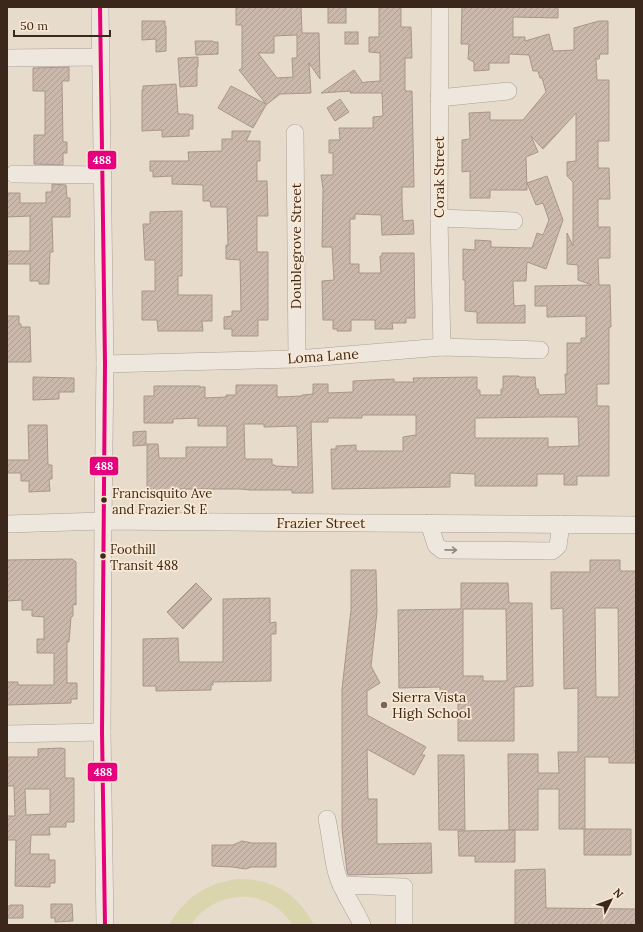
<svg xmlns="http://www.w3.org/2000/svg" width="643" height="932" viewBox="0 0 643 932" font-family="Lora,serif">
  <defs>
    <pattern id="building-hatch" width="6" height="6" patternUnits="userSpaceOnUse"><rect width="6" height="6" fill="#cbb8ac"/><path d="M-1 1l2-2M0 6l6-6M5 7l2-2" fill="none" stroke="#af9e93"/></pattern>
  </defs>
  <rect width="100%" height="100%" fill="#e7dbcc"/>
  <!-- pitch -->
  <path fill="#dbd5ad" d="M237,879C271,878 299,894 314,925H293C288,918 281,910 273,905C245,888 208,898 191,925H169C185,897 206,884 237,879Z"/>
  <!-- building -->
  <g fill="url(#building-hatch)" stroke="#a8968b" fill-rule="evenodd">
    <path d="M236,7H301L302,33H319L320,79L309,63L311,93L280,94L266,105L253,128L218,108L231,86L266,104L239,70L242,68V25H236ZM297,35V58H292L293,77L277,78L258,53H274V36Z"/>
    <rect x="328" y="7" width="18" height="16"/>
    <polygon points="379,7 401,7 401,27 411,27 412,58 405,58 405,91 412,91 414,187 402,187 402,203 403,221 413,220 414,234 382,235 381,215 355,214 355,219 350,219 350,264 359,264 359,273 381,273 380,256 382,256 382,253 414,253 415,318 406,318 406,323 392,323 393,329 375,329 375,320 351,320 351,331 337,331 337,329 333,329 333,320 323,320 322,281 334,280 332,247 322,247 323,189 321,175 333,175 333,153 329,153 329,140 340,140 339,128 373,128 373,117 383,116 382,93 350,93 351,91 321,93 354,70 363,83 366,82 380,81 380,53 369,52 369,37 379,37"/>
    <path d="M462,7H558V18L513,17V37H525V41L549,34L553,51L574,50V28L599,21H608V54H600L599,59H596L597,80H609V141H598V168H609L610,199H598V227H610V258H599L598,260L599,285H610L611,327H609V384H597V406H609V476H577V485H564V474H537V486H475V474L450,473V487L332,489L331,449H336V446L356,445V451H403V437L416,435V415H362V418H328V422H311L313,493H292V490H250L240,489H180V491H152V489H147V444H158L159,458H186V447H227V426H198V418L173,419V423H144V396H154V386H200V387H205V398L226,397V395H236V385H277V397L302,396V395L313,394V384H328V393L353,392V381L394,379V382H414L413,378L477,377V390H480V395H501V389H503V376H519V377H535L536,389H538L539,395L566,394L565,374H567V343H581V338H586V316L547,317V306H535V286L592,285L578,280V265L567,264V233L573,246V182L567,176V162L576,161V113L543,149L531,136L538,152L526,157L527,190H490V198H470V171L462,172V140L470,139L469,113L490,112V120H523L546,92L542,78H540L538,71H533L529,55L510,54L509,55V63H489V70L474,71V62L468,59L469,44H461ZM547,417H578L579,446L548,447V438H475V418ZM244,424H264V427L297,426L298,467L275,466V465H272V459H245Z"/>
    <polygon points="142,21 165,21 165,26 166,26 166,51 156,52 156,39 142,40"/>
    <rect x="345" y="32" width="13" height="12"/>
    <polygon points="195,41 213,41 213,42 218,42 218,54 196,55"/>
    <polygon points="198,57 198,67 197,67 197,86 180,87 178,58"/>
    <polygon points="69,67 69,81 62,81 63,142 67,142 67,153 63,153 63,165 34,164 34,135 45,135 45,91 33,91 33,68"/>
    <polygon points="176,84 178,114 189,114 189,115 193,115 193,129 189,129 189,136 162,137 162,130 142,131 142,90 143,90 143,86"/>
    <polygon points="340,99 349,112 335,121 327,108"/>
    <polygon points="232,131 251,131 246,141 260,141 260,161 257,161 257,181 267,181 268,216 257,216 257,252 268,252 268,320 258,320 258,336 232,336 232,329 224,329 224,317 232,316 232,311 241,311 240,260 226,259 226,245 228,245 227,207 211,207 210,201 203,201 203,185 172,184 172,176 153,177 153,171 150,171 150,161 189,161 188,152 222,151 222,139 232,139"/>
    <polygon points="547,176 563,220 546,269 527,262 526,281 513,281 514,306 525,305 525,323 477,323 477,312 465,311 465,280 463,280 463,249 475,250 475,240 491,241 491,247 532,248 537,233 543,235 549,220 543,203 536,205 527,183"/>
    <polygon points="52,184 66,185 67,198 70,198 70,217 52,217 53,252 50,252 49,284 39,284 39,281 30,281 30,264 7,264 7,251 30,251 30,216 7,217 7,193 20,193 20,203 46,203 46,192 52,192"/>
    <polygon points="182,211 182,276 178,276 178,295 212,295 212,321 202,321 203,331 158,331 157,320 142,320 142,291 155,291 155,260 145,260 143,224 150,224 150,212"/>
    <polygon points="7,316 19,316 19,324 21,324 21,327 30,327 31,362 7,362"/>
    <polygon points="33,377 74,378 74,392 59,392 59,399 33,400"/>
    <polygon points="28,425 47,425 48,465 52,465 52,479 49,479 50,491 29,492 29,481 21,481 21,473 7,473 7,460 29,460"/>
    <polygon points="146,431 146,445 133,446 133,432"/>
    <polygon points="72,559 76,562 76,605 73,604 73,616 71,617 69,642 67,642 67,683 77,683 77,699 71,699 71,703 7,705 7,682 18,682 18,685 54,685 54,653 37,653 37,639 44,639 44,617 32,616 32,610 22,610 22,600 7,601 7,560"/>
    <path d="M590,560H620V571H636V685H634V751H636V763H609V757H585V829H631V855H584V829H559V789H538V830H509L508,754H538V773H559L558,752H578V688L564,689L563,608L551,609V572H590ZM595,608H618L619,697H596Z"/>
    <polygon points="351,570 376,570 377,612 371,666 380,683 367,691 367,715 426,747 421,755 425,755 414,775 367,749 368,799 377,799 377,844 431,843 432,873 348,875 347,871 342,829 342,689 351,610"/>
    <polygon points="196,583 212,599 183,629 167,612"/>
    <path d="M461,583H508L509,603H532L533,686L514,687V741H458V702H440V687L399,688L398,610L461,609ZM463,609H506L507,681H483V676H463Z"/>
    <polygon points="270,598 270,623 276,622 276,634 271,634 271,681 213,682 213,685 211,685 211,690 156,691 156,686 143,686 143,639 178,638 179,662 223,662 223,599"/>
    <path d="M61,748L65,749V778H74V822H66V827H49L50,835H31L30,854H49V860H55V883H50V887L15,886L16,840H7V816H15L14,786H8L7,784V757H38V749ZM25,789H50V814L26,815Z"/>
    <polygon points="438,755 464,755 465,830 439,830"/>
    <polygon points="515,830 515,862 475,862 475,856 459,856 458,831"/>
    <polygon points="242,841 252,843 276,843 276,867 251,867 246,869 232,867 212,866 212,845 233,845"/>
    <polygon points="545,869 546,908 636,909 636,925 515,925 515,870"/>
    <polygon points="51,904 72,904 73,921 55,922 55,918 51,918"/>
    <polygon points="10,905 23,905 23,918 7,918 7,906 10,906"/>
  </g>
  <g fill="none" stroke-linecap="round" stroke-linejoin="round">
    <!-- minor casing -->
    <g stroke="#aca095" stroke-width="18">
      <g id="minor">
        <polyline points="100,7 105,364 103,521 102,732 105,925"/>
        <polyline points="440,7 439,218 442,347"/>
        <polyline points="7,58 101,57"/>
        <polyline points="439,98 508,91"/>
        <polyline points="295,133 297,359"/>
        <polyline points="14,174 103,175"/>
        <polyline points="439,218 514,221"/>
        <polyline points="105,364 297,359 442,347 540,350"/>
        <polyline points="429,523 436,545 442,550 552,551 558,546 561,524"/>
        <polyline points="7,524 103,521 636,525"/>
        <polyline points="7,734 102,732"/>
        <path d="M327,819C331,837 332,856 337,874C342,892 355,908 362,925"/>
        <polyline points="341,885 404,887 404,925"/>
      </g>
    </g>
    <!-- minor -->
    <use href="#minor" stroke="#eee7de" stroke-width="17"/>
    <!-- bus-1 casing -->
    <g stroke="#f9e8d1" stroke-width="7">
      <polyline id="bus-1" points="100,7 105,364 102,732 105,925"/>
    </g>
    <!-- bus-1 -->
    <use href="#bus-1" stroke="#e5007d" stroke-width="4"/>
  </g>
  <!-- one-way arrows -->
  <defs><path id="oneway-shaft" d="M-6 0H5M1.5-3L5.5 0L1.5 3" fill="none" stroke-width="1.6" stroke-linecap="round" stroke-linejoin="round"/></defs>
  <use stroke="#95877d" href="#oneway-shaft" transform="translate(451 550) rotate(1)"/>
  <!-- markers -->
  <g fill="#3c271c" stroke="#f9e8d1" stroke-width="1.5">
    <circle cx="104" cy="500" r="3.5"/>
    <circle cx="103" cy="556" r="3.5"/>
  </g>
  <circle fill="#78665a" stroke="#f9e8d1" stroke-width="1.5" cx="384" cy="705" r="4"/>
  <g text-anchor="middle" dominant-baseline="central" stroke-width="3.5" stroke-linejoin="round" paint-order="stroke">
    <!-- bus labels -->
    <g font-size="13" fill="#3c271c" stroke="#f9e8d1" text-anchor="start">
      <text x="112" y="493">Francisquito Ave<tspan x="112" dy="16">and Frazier St E</tspan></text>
      <text x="110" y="549">Foothill<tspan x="110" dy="16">Transit 488</tspan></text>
    </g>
    <!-- street labels -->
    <g font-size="14" fill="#3c271c" stroke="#f9e8d1">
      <text transform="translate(439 177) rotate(-90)">Corak Street</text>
      <text transform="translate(296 246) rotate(-90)">Doublegrove Street</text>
      <text transform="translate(323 356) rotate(-4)">Loma Lane</text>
      <text x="321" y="523">Frazier Street</text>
    </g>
    <!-- poi labels -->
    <g font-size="14" fill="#3c271c" stroke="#f9e8d1" text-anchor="start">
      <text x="392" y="697">Sierra Vista<tspan x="392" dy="16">High School</tspan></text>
    </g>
  </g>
  <g stroke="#f9e8d1" stroke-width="1.5">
    <rect x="87" y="150" width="30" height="20" rx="4" fill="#e5007d"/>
    <rect x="89" y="456" width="30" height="20" rx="4" fill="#e5007d"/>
    <rect x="87" y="762" width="31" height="20" rx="4" fill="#e5007d"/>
  </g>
  <g font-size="11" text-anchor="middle" font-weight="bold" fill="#fff">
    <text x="102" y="164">488</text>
    <text x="104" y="470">488</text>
    <text x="103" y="776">488</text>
  </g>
  <!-- border -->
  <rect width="643" height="932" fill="none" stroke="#3c271c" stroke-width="16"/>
  <!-- north arrow -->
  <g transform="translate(611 900) rotate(48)" stroke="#f9e8d1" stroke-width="3" paint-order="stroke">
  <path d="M0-3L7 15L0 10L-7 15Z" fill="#3c271c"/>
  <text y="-6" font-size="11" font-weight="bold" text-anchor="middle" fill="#3c271c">N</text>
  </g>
  <!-- scale -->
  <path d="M14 30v6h96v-6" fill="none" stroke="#3c271c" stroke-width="2"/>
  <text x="20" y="30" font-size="12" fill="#3c271c" stroke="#f9e8d1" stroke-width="3" paint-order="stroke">50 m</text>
</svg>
